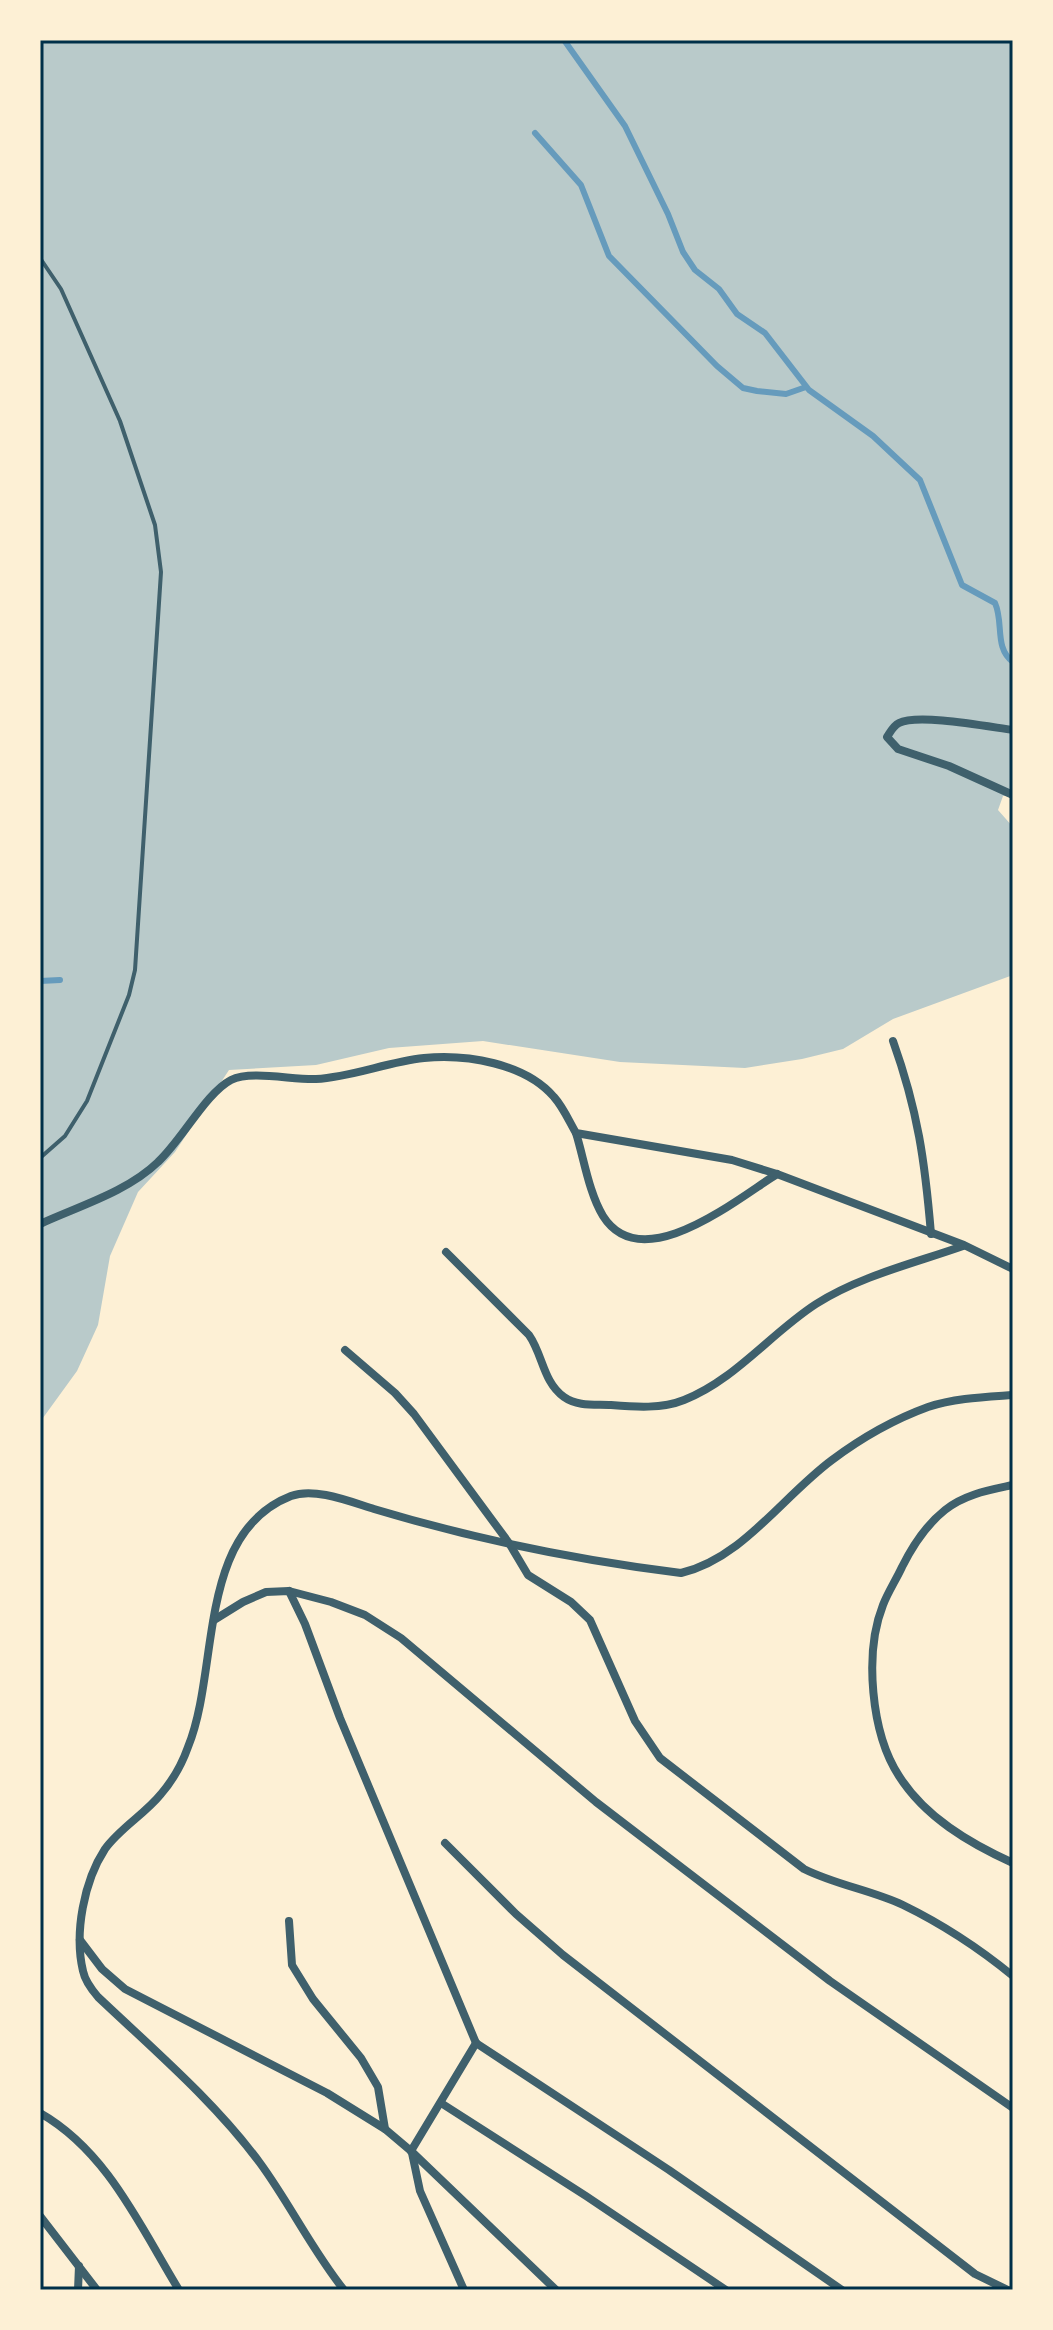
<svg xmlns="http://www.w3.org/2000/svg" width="1053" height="2330" viewBox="0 0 1053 2330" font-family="Lato,sans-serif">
  <rect width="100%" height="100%" fill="#fdf0d5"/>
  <!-- green -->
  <polygon fill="#b9caca" points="40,40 1013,40 1013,796 1003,796 998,810 1013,827 1013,975 893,1019 843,1049 802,1059 745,1068 620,1062 483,1041 389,1048 316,1065 229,1070 175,1152 138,1192 110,1256 98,1325 77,1371 40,1422"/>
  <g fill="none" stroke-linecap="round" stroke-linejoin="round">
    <!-- stream -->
    <g stroke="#669bbc" stroke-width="6">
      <path d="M564,40L625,126L668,214L683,252L695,270L719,289L737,314L765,333L809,390L873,436L920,480L962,585L995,603C1004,623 994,648 1013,662"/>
      <polyline points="535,133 581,185 609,256 717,366 743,388 757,391 786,394 806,387"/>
      <polyline points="40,981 60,980"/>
    </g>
    <!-- service -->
    <polyline stroke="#3f606c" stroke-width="4" points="40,258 61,289 120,421 155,525 161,572 135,970 129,995 87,1101 65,1136 40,1158"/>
    <!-- minor -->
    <g stroke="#3f606c" stroke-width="8">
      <path d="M1013,730C990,727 918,713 899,723C893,726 891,731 887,737L898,749L949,766L1013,795"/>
      <path d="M893,1041C918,1111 925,1162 931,1234"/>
      <path d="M576,1133C584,1159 589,1193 603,1216C642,1278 737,1199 777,1174"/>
      <path d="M40,1224C79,1206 127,1192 158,1162C182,1140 206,1093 231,1080C251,1070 292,1080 316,1079C352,1077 387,1062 424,1058C466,1054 525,1063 554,1097C563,1107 569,1121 576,1133L732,1160L777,1174L964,1245L1013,1269"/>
      <path d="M446,1252L529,1335C543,1355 543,1382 564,1397C578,1407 596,1404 611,1405C635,1407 662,1409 684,1400C735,1380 771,1333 816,1304C860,1276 915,1263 963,1246"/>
      <path d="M345,1350L395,1393L414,1414L509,1543L528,1575L571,1602L590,1620L635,1721L660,1758L804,1869C836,1885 871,1890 903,1905C942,1924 980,1949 1013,1976"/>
      <path d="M1013,1485C990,1490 965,1494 945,1510C926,1525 913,1545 902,1567C896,1580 888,1592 883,1605C864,1653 871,1733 899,1776C925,1817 969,1843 1013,1863"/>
      <polyline points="289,1591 305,1624 340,1718 476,2043"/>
      <polyline points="214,1620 243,1602 266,1592 289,1591 331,1602 365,1615 401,1638 596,1802 830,1981 1013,2108"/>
      <polyline points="445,1843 516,1914 563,1955 975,2274 1008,2290"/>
      <polyline points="289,1921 292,1965 313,1999 361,2058 378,2087 385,2129 411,2151 556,2290"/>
      <polyline points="80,1940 102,1969 125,1989 327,2093 385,2129"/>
      <polyline points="476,2043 669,2170 842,2290"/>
      <polyline points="441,2103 586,2196 726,2290"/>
      <path d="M40,2113C107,2151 140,2226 179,2290"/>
      <polyline points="411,2151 476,2043"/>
      <polyline points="412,2153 420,2191 464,2290"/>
      <polyline points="40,2216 97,2290"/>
      <polyline points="78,2290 79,2266"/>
      <path d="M344,2290C312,2250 290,2204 260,2163C214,2101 154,2050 98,1997C92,1990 85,1981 83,1971C74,1933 84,1881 105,1849C120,1828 145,1814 161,1794C173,1780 182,1764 188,1747C220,1669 196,1533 291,1496C315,1487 351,1502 374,1509C474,1539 577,1560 681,1573C743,1558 782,1497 832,1460C860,1439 895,1419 928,1407C955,1398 985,1397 1013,1395"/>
    </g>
  </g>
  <!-- border -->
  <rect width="1053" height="2330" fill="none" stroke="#fdf0d5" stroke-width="84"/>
  <rect x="42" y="42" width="969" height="2246" fill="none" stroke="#003049" stroke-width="3"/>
</svg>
